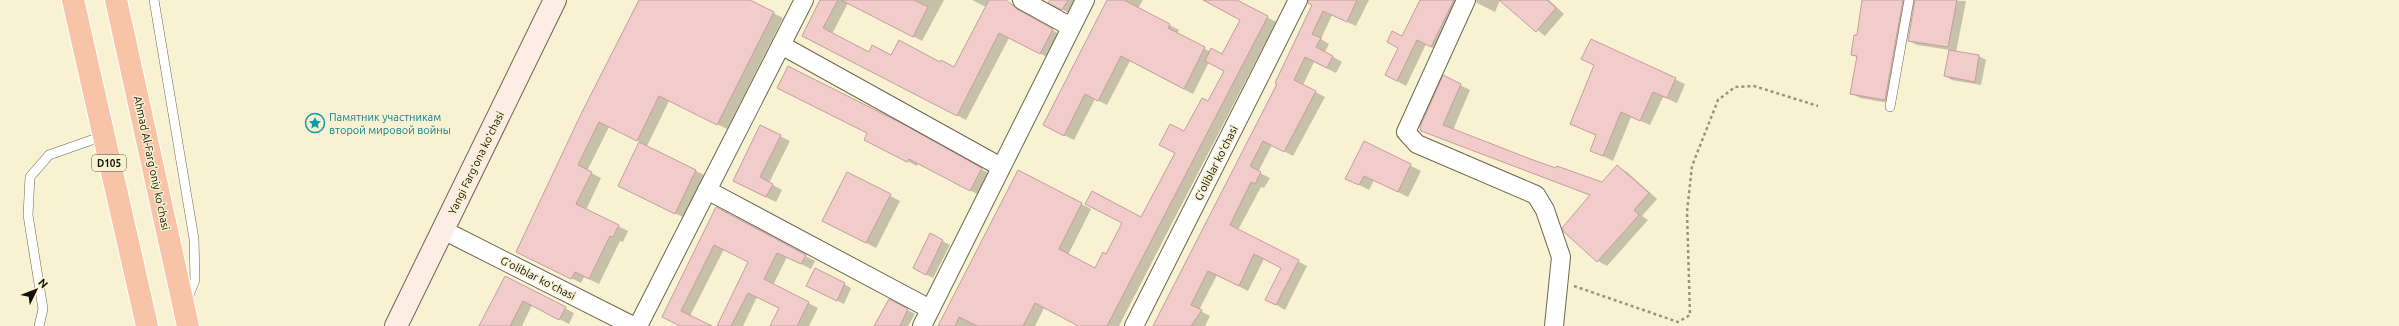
<svg xmlns="http://www.w3.org/2000/svg" width="2399" height="326" viewBox="0 0 2399 326" font-family="Ubuntu,sans-serif">
  <rect width="100%" height="100%" fill="#f8f2d2"/>
  <!-- shadow -->
  <g fill="#0003">
    <polygon points="639,0 748,0 783,18 727,129 669,101 647,146 706,176 685,218 619,186 640,142 609,127 587,171 601,178 586,210 628,231 623,242 620,241 599,284 584,277 581,283 527,257 582,114"/>
    <polygon points="821,0 944,0 922,41 848,3 832,34 869,53 941,63 955,68 986,7 972,0 1004,0 1021,9 1026,15 1061,35 1049,58 1009,38 966,120 812,41"/>
    <polygon points="1051,0 1080,0 1072,15 1050,2"/>
    <polygon points="1109,0 1143,0 1138,8 1179,30 1177,34 1211,52 1223,56 1241,20 1205,0 1235,0 1276,22 1119,326 1079,326 1044,308 1035,326 939,326 1018,171 1091,209 1068,255 1095,269 1142,218 1185,132 1209,102 1225,71 1209,62 1193,94 1130,61 1107,105 1095,99 1074,140 1054,130"/>
    <polygon points="1315,0 1369,0 1356,26 1332,15 1321,39 1329,44 1325,52 1342,62 1336,73 1314,62 1303,85 1325,97 1293,156 1272,145 1258,172 1270,178 1264,188 1261,187 1238,230 1307,266 1285,310 1275,304 1282,268 1264,259 1248,291 1217,275 1199,310 1210,316 1205,326 1154,326 1254,129 1255,130"/>
    <polygon points="1421,0 1467,0 1440,52 1426,44 1406,86 1386,75"/>
    <polygon points="1476,0 1500,0 1495,12 1477,3"/>
    <polygon points="1501,0 1549,0 1564,14 1545,36"/>
    <polygon points="1863,0 1915,0 1894,104 1860,98 1851,93 1858,58 1852,54 1858,36"/>
    <polygon points="1916,0 1966,1 1956,52 1979,56 1986,60 1981,85 1952,80 1945,76 1950,50 1917,45 1909,41"/>
    <polygon points="1591,40 1685,84 1677,103 1663,97 1650,125 1631,117 1613,161 1591,150 1597,136 1571,124 1595,66 1582,59"/>
    <polygon points="1444,77 1470,90 1453,130 1557,169 1602,183 1617,166 1627,172 1657,199 1642,216 1648,220 1607,266 1598,261 1565,232 1591,196 1422,130"/>
    <polygon points="778,88 902,125 990,174 979,195 918,163 917,166 874,144 868,133"/>
    <polygon points="780,136 790,141 769,183 782,190 776,202 743,186"/>
    <polygon points="1364,142 1421,171 1408,197 1374,180 1369,190 1346,178"/>
    <polygon points="847,173 900,201 876,248 833,226"/>
    <polygon points="717,208 815,261 811,269 787,257 773,285 818,308 809,326 771,326 780,309 757,297 743,326 718,326 749,262 724,249 690,316 710,326 681,326 672,322"/>
    <polygon points="931,235 950,245 933,278 921,272"/>
    <polygon points="816,269 851,288 844,304 814,289"/>
    <polygon points="506,277 574,313 569,324 532,305 522,326 480,326"/>
    <polygon points="889,300 915,314 908,326 889,326"/>
  </g>
  <!-- building -->
  <g fill="#f1cccb" stroke="#c29f9e">
    <polygon points="639,0 750,0 774,12 717,125 659,96 637,141 599,122 578,165 592,172 576,204 619,225 613,237 610,236 589,279 575,272 571,279 516,252 581,114"/>
    <polygon points="820,0 838,0 823,28 869,52 872,45 891,55 899,40 940,62 941,60 954,67 989,0 1006,0 1017,9 1053,29 1040,54 999,33 957,116 802,36"/>
    <polygon points="841,0 914,0 928,7 913,37"/>
    <polygon points="1050,0 1068,0 1062,10 1048,3"/>
    <polygon points="1107,0 1124,0 1170,24 1168,28 1205,47 1184,89 1121,56 1098,101 1085,94 1064,136 1043,125"/>
    <polygon points="1203,0 1237,0 1268,16 1107,326 1078,326 1035,303 1023,326 977,326 959,317 955,326 938,326 1018,170 1082,203 1059,249 1095,268 1103,252 1106,254 1122,223 1085,204 1092,191 1141,217 1175,153 1159,145 1170,124 1184,131 1202,98 1208,101 1224,71 1205,61 1211,48 1222,54 1240,20"/>
    <polygon points="1308,0 1357,0 1347,22 1323,11 1312,34 1321,38 1316,47 1333,56 1327,68 1305,57 1294,80 1316,91 1284,152 1263,141 1250,166 1261,172 1255,184 1251,182 1230,225 1299,260 1276,305 1265,300 1281,268 1254,254 1239,286 1208,271 1191,305 1202,310 1191,326 1153,326 1277,84 1275,83 1312,5 1308,3"/>
    <polygon points="1420,0 1454,0 1431,47 1417,40 1397,81 1385,75 1398,48 1387,42 1392,31 1402,36"/>
    <polygon points="1499,0 1547,0 1556,8 1536,32"/>
    <polygon points="1862,0 1903,0 1885,100 1850,94 1857,56 1851,55 1854,35 1857,35"/>
    <polygon points="1915,0 1957,0 1948,47 1908,41"/>
    <polygon points="1591,39 1676,78 1667,98 1653,92 1640,121 1621,112 1603,156 1590,151 1596,135 1570,124 1594,65 1581,59"/>
    <polygon points="1949,50 1979,55 1975,82 1944,76"/>
    <polygon points="788,66 903,124 982,168 970,191 909,159 907,162 864,140 867,133 777,88"/>
    <polygon points="1443,75 1461,84 1443,125 1533,160 1556,168 1557,166 1602,182 1617,165 1649,193 1634,210 1639,215 1597,262 1564,232 1562,228 1590,195 1421,131 1420,127"/>
    <polygon points="760,125 781,135 760,177 773,184 766,197 733,181"/>
    <polygon points="1364,141 1411,164 1398,192 1364,176 1359,185 1345,179"/>
    <polygon points="639,142 696,170 675,214 618,186"/>
    <polygon points="847,172 891,194 866,243 822,221"/>
    <polygon points="716,207 806,255 801,264 777,253 764,279 809,302 797,326 770,326 779,308 748,293 731,326 717,326 748,262 714,245 681,311 712,326 680,326 662,317"/>
    <polygon points="930,233 943,240 926,275 913,268"/>
    <polygon points="815,268 845,283 837,301 806,286"/>
    <polygon points="505,276 566,307 559,320 523,301 510,326 479,326"/>
    <polygon points="889,299 908,309 900,326 874,326"/>
  </g>
  <g fill="none" stroke-linecap="round" stroke-linejoin="round">
    <!-- lane casing -->
    <g stroke="#6d674c" stroke-width="10">
      <g id="lane">
        <polyline points="154,0 194,239 195,280 187,300"/>
        <polyline points="1890,107 1909,0"/>
        <polyline points="39,326 43,309 28,215 30,177 49,155 103,136"/>
      </g>
    </g>
    <!-- street casing -->
    <g stroke="#6d674c" stroke-width="20">
      <g id="street">
        <polyline points="1022,0 1071,27"/>
        <polyline points="1466,0 1406,132 1417,144 1536,195 1545,210 1561,257 1554,326"/>
        <polyline points="781,45 1001,167"/>
        <polyline points="707,190 930,309"/>
        <polyline points="443,230 633,326"/>
        <polyline points="638,326 804,0"/>
        <polyline points="922,326 1085,0"/>
        <polyline points="1134,326 1298,0"/>
      </g>
    </g>
    <!-- secondary casing -->
    <g stroke="#6d674c" stroke-width="24">
      <polyline id="secondary" points="396,326 555,0"/>
    </g>
    <!-- highway casing -->
    <g stroke="#fff" stroke-width="24">
      <g id="highway">
        <polyline points="73,0 147,326"/>
        <polyline points="116,0 188,326"/>
      </g>
    </g>
    <!-- path -->
    <polyline stroke="#98937c" stroke-width="2.5" stroke-dasharray="3 3" stroke-linecap="butt" points="1574,286 1678,322 1690,315 1687,212 1692,166 1718,100 1735,87 1754,86 1818,106"/>
    <!-- lane -->
    <use href="#lane" stroke="#fff" stroke-width="9"/>
    <!-- street -->
    <use href="#street" stroke="#fff" stroke-width="18"/>
    <!-- secondary -->
    <use href="#secondary" stroke="#fdede5" stroke-width="22"/>
    <!-- highway -->
    <use href="#highway" stroke="#f8c4a8" stroke-width="22"/>
  </g>
  <!-- icons -->
  <defs>
    <g id="sight-ring" transform="scale(1)"><circle r="9.5" fill="#f8f2d2" stroke="#0f9aa8" stroke-width="1.5"/><path d="M0-6L1.8-2.2L6-1.7L2.9 1.2L3.7 5.4L0 3.3L-3.7 5.4L-2.9 1.2L-6-1.7L-1.8-2.2Z" fill="#0f9aa8"/></g>
  </defs>
  <g fill-rule="evenodd">
    <use href="#sight-ring" x="315" y="123"/>
  </g>
  <g text-anchor="middle" dominant-baseline="central" stroke-width="3" stroke-linejoin="round" paint-order="stroke">
    <!-- shield labels -->
    <rect fill="#f8f2d2" stroke="#575442" stroke-width="1" x="92" y="155" width="34" height="16" rx="3"/>
    <g font-size="10" font-weight="bold" fill="#121005">
      <text x="109" y="163">D105</text>
    </g>
    <!-- culture labels -->
    <g font-size="11" fill="#0d838f" stroke="#f8f2d2" text-anchor="start">
      <text x="329" y="117">Памятник участникам<tspan x="329" dy="13">второй мировой войны</tspan></text>
    </g>
    <!-- street labels -->
    <g font-size="11" fill="#121005" stroke="#f8f2d2">
      <text transform="translate(152 163) rotate(78)">Ahmad Al-Farg'oniy ko'chasi</text>
      <text transform="translate(476 163) rotate(-64)">Yangi Fargʻona koʻchasi</text>
      <text transform="translate(1216 163) rotate(-63)">Gʻoliblar koʻchasi</text>
      <text transform="translate(538 278) rotate(27)">Gʻoliblar koʻchasi</text>
    </g>
  </g>
  <!-- north arrow -->
  <g transform="translate(36 290) rotate(47)" stroke="#f8f2d2" stroke-width="3" paint-order="stroke">
  <path d="M0-3L7 15L0 10L-7 15Z" fill="#121005"/>
  <text y="-6" font-size="11" font-weight="bold" text-anchor="middle" fill="#121005">N</text>
  </g>
</svg>
